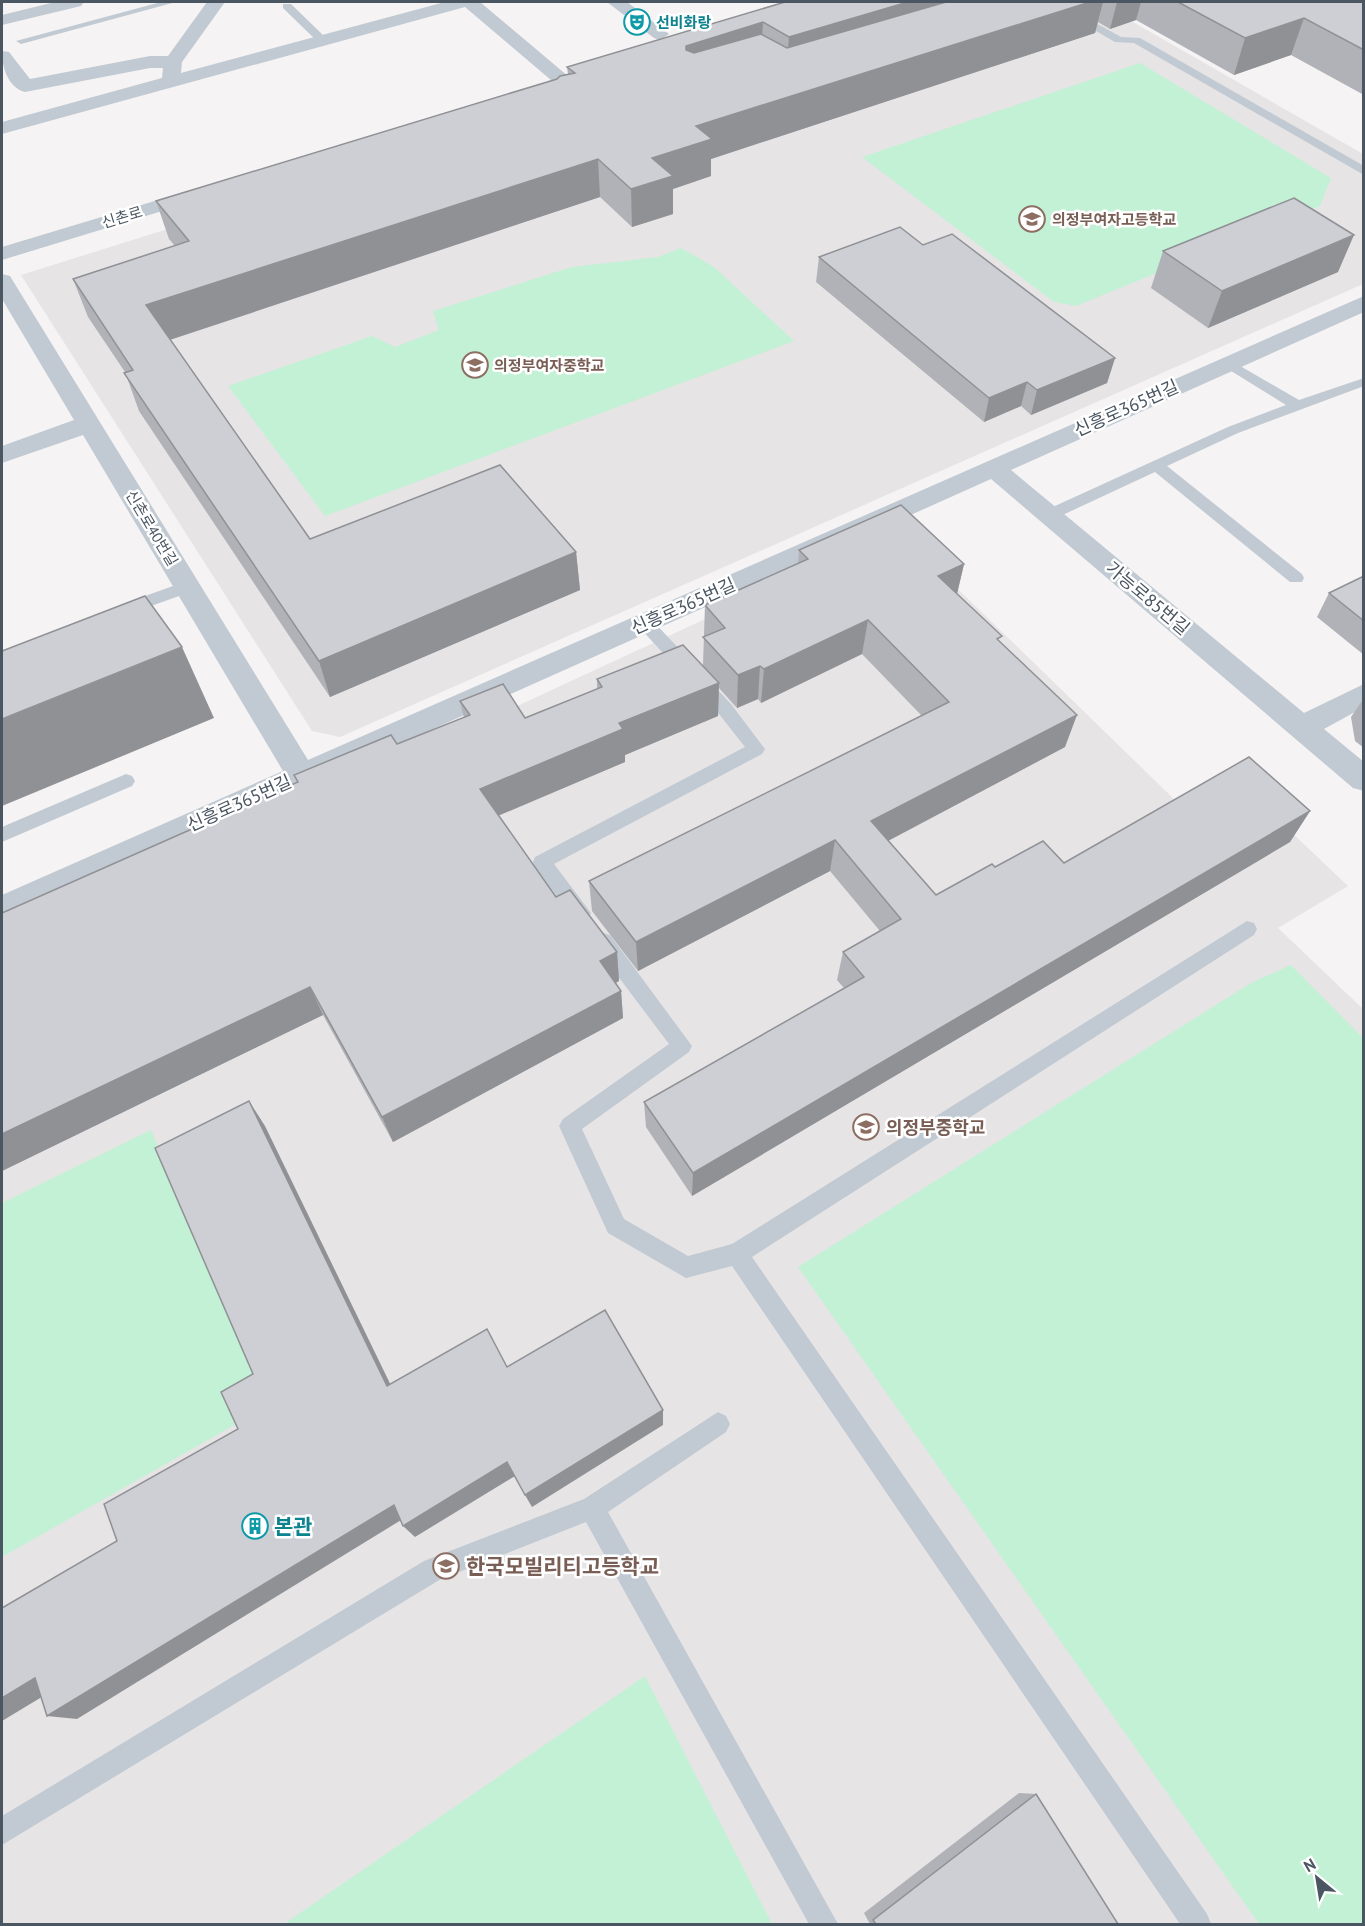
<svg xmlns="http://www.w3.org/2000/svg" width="1365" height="1926" viewBox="0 0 1365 1926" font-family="'PT Sans','Noto Sans KR',sans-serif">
  <rect width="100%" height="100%" fill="#f5f3f3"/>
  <!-- education -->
  <g fill="#e6e4e5">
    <polygon points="1098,2 1363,154 1363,284 340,737 312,731 21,275 566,104"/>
    <polygon points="897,530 1176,801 1229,773 1348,886 1278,928 1363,1009 1363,1924 2,1924 2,942 209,849"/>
  </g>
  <!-- green -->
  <g fill="#c3f1d5">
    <polygon points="1140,63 1331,178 1320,206 1076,306 1054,302 862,157"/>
    <polygon points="681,248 714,267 794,341 325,516 228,386 372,336 395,347 439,330 433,311 572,267 658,257"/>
    <polygon points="1291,965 1363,1038 1363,1924 1259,1924 798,1267 1251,983"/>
    <polygon points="151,1130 261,1390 236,1424 2,1557 2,1203"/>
    <polygon points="645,1676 772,1924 284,1924"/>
  </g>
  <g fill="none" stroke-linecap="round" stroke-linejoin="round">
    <!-- lane -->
    <g fill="#c1cad2" fill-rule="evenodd">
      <polygon points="161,2 176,2 21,44 16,41"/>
      <polygon points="283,4 291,4 326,38 326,42 318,42 283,8"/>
      <polygon points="1074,11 1121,37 1140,38 1364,166 1364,175 1134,43 1115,42 1070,16 1069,14"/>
      <polygon points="1228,359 1299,400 1364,378 1364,386 1238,433 1167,466 1302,574 1304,578 1302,582 1290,582 1155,472 1054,519 1044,519 1041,515 1044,511 1228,427 1286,405 1223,366 1223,360"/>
      <polygon points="187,581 195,587 193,591 126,615 118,609 120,605"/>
      <polygon points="645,617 651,619 731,704 765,749 762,754 554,864 591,913 588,919 581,921 574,919 535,867 533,862 535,857 745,747 719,714 639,627 637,623 639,619"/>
      <polygon points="126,774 132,776 135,781 132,786 2,842 2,827"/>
      <polygon points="1247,921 1254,923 1257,929 1254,935 752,1257 1207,1914 1211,1924 1180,1924 732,1266 686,1278 608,1233 559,1126 563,1119 669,1044 596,947 593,941 596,935 603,933 610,935 692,1046 689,1052 582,1129 624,1219 688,1256 732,1244"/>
      <polygon points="718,1412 726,1416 730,1424 726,1432 608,1512 838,1924 809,1924 586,1522 441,1579 2,1845 2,1816 424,1561 584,1499"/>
    </g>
    <!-- street -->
    <g fill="#c1cad2" fill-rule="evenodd">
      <polygon points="55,2 84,2 81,6 2,25 2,15"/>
      <path d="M207,2H225L182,62L181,73L445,2H480L575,82L565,88L558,86L465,7L2,134V122L162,78L163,68H150L25,92C7,87 2,66 2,51L9,52L30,79L150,56H168Z"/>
      <polygon points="607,2 627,2 669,34 660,40 654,38"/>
      <polygon points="201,187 208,189 211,193 208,197 2,260 2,247"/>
      <polygon points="2,274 10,276 13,281 308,760 1364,296 1364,312 1011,470 1304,713 1364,684 1364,707 1324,729 1364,762 1364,791 1353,788 991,479 2,922 2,895 283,771 83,435 2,463 2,446 74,420 2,299"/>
    </g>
  </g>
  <!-- wall -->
  <g fill="#b0b2b7">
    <polygon points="785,2 1364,2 1364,95 1291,55 1234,75 1136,20 1110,29 1098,22 1095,33 711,159 711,176 673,189 673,214 632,227 600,197 170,340 310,539 576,552 580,590 330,697 139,411 125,372 88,317 73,279 175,246 169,239 156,201 557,79 568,74 567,67"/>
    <polygon points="923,245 1115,358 1107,383 1031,415 1021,406 984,422 816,282 819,257"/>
    <polygon points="1163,251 1338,272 1208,328 1151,288"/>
    <polygon points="799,550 964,564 957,594 1000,642 1065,747 888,841 936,895 995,867 1064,863 1310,811 1290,842 692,1196 646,1127 644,1102 844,988 837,980 843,952 880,931 830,871 638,971 592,911 589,881 922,716 862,654 761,703 758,699 737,708 719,688 718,716 625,755 625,762 498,815 556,897 617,952 619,981 616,983 621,991 623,1018 393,1142 323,1015 2,1171 297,782 294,775 397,744 464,718 460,701 525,718 597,689 597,679 703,665 705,605 798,564"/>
    <polygon points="1364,576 1364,655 1317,617 1329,593"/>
    <polygon points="1364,698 1364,748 1355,741 1351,717"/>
    <polygon points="1019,1793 1036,1794 1118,1924 870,1924 864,1913"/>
  </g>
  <!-- shaded-wall -->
  <g fill="#909195">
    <polygon points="908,2 950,2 786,74 789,37"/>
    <polygon points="1090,2 1103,2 1095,33 711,159 711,176 673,189 673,214 632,227 631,189 652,158 696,126"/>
    <polygon points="1117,2 1141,2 1136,20 1110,29"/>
    <polygon points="1304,18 1291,55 1234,75 1245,38"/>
    <polygon points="763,22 761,59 686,83 686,46"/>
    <polygon points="598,159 600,197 160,343 146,305"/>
    <polygon points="1354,235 1338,272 1208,328 1222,291"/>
    <polygon points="1115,358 1107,383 1031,415 1037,390"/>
    <polygon points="1027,382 1021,406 984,422 989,398"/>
    <polygon points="576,552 580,590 330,697 319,661"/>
    <polygon points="964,564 956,598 938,576"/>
    <polygon points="868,620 862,654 761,703 764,669"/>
    <polygon points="182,647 214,718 2,806 2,719"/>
    <polygon points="760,666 758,699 737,708 738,675"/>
    <polygon points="719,683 718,716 625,755 625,762 486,821 480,789 619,723"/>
    <polygon points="1077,715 1065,747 865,853 871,821"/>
    <polygon points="1310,811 1290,842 692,1196 693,1173"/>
    <polygon points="835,840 830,871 638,971 636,942"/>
    <polygon points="617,952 619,981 603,989 600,961"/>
    <polygon points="310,987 323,1015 2,1171 2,1134"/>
    <polygon points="621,991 623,1018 393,1142 382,1117"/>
    <polygon points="249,1101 265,1126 399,1402 387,1386"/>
    <polygon points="663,1410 663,1425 532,1507 525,1495"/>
    <polygon points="507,1462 515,1476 415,1537 403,1526"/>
    <polygon points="394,1505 406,1517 77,1719 47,1716"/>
    <polygon points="35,1678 65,1683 2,1721 2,1698"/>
  </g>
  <!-- building -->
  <g fill="#cdcfd5" stroke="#909195" stroke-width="1.5">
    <polygon points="785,2 908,2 789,37 763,22 686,46 686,50 694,53 761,34 787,48 946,2 1090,2 696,126 712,139 652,158 673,176 631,189 598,159 146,305 310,539 500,465 576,552 319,661 124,373 133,370 73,279 189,241 156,201 557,79 560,76 575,73 567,67"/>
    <polygon points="1178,2 1364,2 1364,50 1304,18 1245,38"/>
    <polygon points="1294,198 1354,235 1222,291 1163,251"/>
    <polygon points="900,227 923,245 952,234 1115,358 1037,390 1027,382 989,398 819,257"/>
    <polygon points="901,505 964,564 938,576 1002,636 997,639 1077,715 871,821 936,895 992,864 995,867 1043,841 1064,863 1249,757 1310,811 693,1173 644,1102 864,977 843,952 901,919 835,840 636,942 589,881 949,702 868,620 764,669 760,666 738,675 703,637 725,628 705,605 808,559 799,550"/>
    <polygon points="1364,576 1364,621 1329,593"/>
    <polygon points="145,596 182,647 2,719 2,651"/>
    <polygon points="683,645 719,683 619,723 623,729 480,789 556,897 570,890 617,952 600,961 621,991 382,1117 310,987 2,1134 2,913 298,782 294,775 391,735 397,744 470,715 460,701 503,684 525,718 602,687 597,679"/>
    <polygon points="249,1101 387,1386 487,1329 507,1367 605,1310 663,1410 525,1495 507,1462 403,1526 394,1505 47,1716 35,1678 2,1698 2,1608 117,1541 104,1504 238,1429 221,1392 253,1374 155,1148"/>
    <polygon points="1036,1794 1118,1924 876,1924 873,1920"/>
  </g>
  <!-- icons -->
  <defs>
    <g id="theatre-ring" transform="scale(1.35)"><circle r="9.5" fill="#fff" stroke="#0f9aa8" stroke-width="1.5"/><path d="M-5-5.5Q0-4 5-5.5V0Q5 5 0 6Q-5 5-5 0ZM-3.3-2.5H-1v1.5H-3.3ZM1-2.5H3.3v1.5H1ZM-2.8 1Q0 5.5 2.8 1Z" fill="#0f9aa8"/></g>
    <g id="school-ring" transform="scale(1.35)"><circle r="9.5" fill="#fff" stroke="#8d6e63" stroke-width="1.5"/><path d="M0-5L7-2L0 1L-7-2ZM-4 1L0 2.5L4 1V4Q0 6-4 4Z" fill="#8d6e63"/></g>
    <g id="building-ring" transform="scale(1.35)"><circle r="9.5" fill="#fff" stroke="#0f9aa8" stroke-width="1.5"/><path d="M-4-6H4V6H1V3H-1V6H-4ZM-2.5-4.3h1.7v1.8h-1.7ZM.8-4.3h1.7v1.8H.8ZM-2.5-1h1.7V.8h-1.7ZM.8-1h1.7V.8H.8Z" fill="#0f9aa8"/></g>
  </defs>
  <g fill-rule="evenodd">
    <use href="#theatre-ring" x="637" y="22"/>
    <use href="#school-ring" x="1032" y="219"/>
    <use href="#school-ring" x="475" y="365"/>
    <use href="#school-ring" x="866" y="1127"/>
    <use href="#building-ring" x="255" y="1526"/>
    <use href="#school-ring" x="446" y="1566"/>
  </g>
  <g text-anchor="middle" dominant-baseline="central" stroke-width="5" stroke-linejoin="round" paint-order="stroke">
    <!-- far-culture labels -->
    <g font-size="15" font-weight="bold" fill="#0d838f" stroke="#fff" text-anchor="start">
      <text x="656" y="22">선비화랑</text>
    </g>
    <!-- far-street labels -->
    <g font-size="15" fill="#4a5661" stroke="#fff">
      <text transform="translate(122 217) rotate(-17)">신촌로</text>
      <text transform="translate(152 528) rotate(59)">신촌로40번길</text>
    </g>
    <!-- far-education labels -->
    <g font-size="15" font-weight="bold" fill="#785e54" stroke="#fff" text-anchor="start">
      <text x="1052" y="219">의정부여자고등학교</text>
      <text x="494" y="365">의정부여자중학교</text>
    </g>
    <!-- street labels -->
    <g font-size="18" fill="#4a5661" stroke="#fff">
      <text transform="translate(1126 408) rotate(-24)">신흥로365번길</text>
      <text transform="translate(1148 598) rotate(40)">가능로85번길</text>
      <text transform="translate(683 606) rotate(-24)">신흥로365번길</text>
      <text transform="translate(239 803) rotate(-24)">신흥로365번길</text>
    </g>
    <!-- education labels -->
    <g font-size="18" font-weight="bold" fill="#785e54" stroke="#fff" text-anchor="start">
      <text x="886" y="1127">의정부중학교</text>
    </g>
    <!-- near-culture labels -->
    <g font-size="21" font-weight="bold" fill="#0d838f" stroke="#fff" text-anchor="start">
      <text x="274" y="1526">본관</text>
    </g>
    <!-- near-education labels -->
    <g font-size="21" font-weight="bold" fill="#785e54" stroke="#fff" text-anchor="start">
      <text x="466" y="1566">한국모빌리티고등학교</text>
    </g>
  </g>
  <!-- border -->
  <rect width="1365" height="1926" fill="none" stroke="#4a5661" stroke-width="6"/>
  <!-- north arrow -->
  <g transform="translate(1317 1878) rotate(330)" stroke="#ffffff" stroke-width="4.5" paint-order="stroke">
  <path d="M0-4.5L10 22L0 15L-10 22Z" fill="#4a5661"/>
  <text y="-9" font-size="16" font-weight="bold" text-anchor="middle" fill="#4a5661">N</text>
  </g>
</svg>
